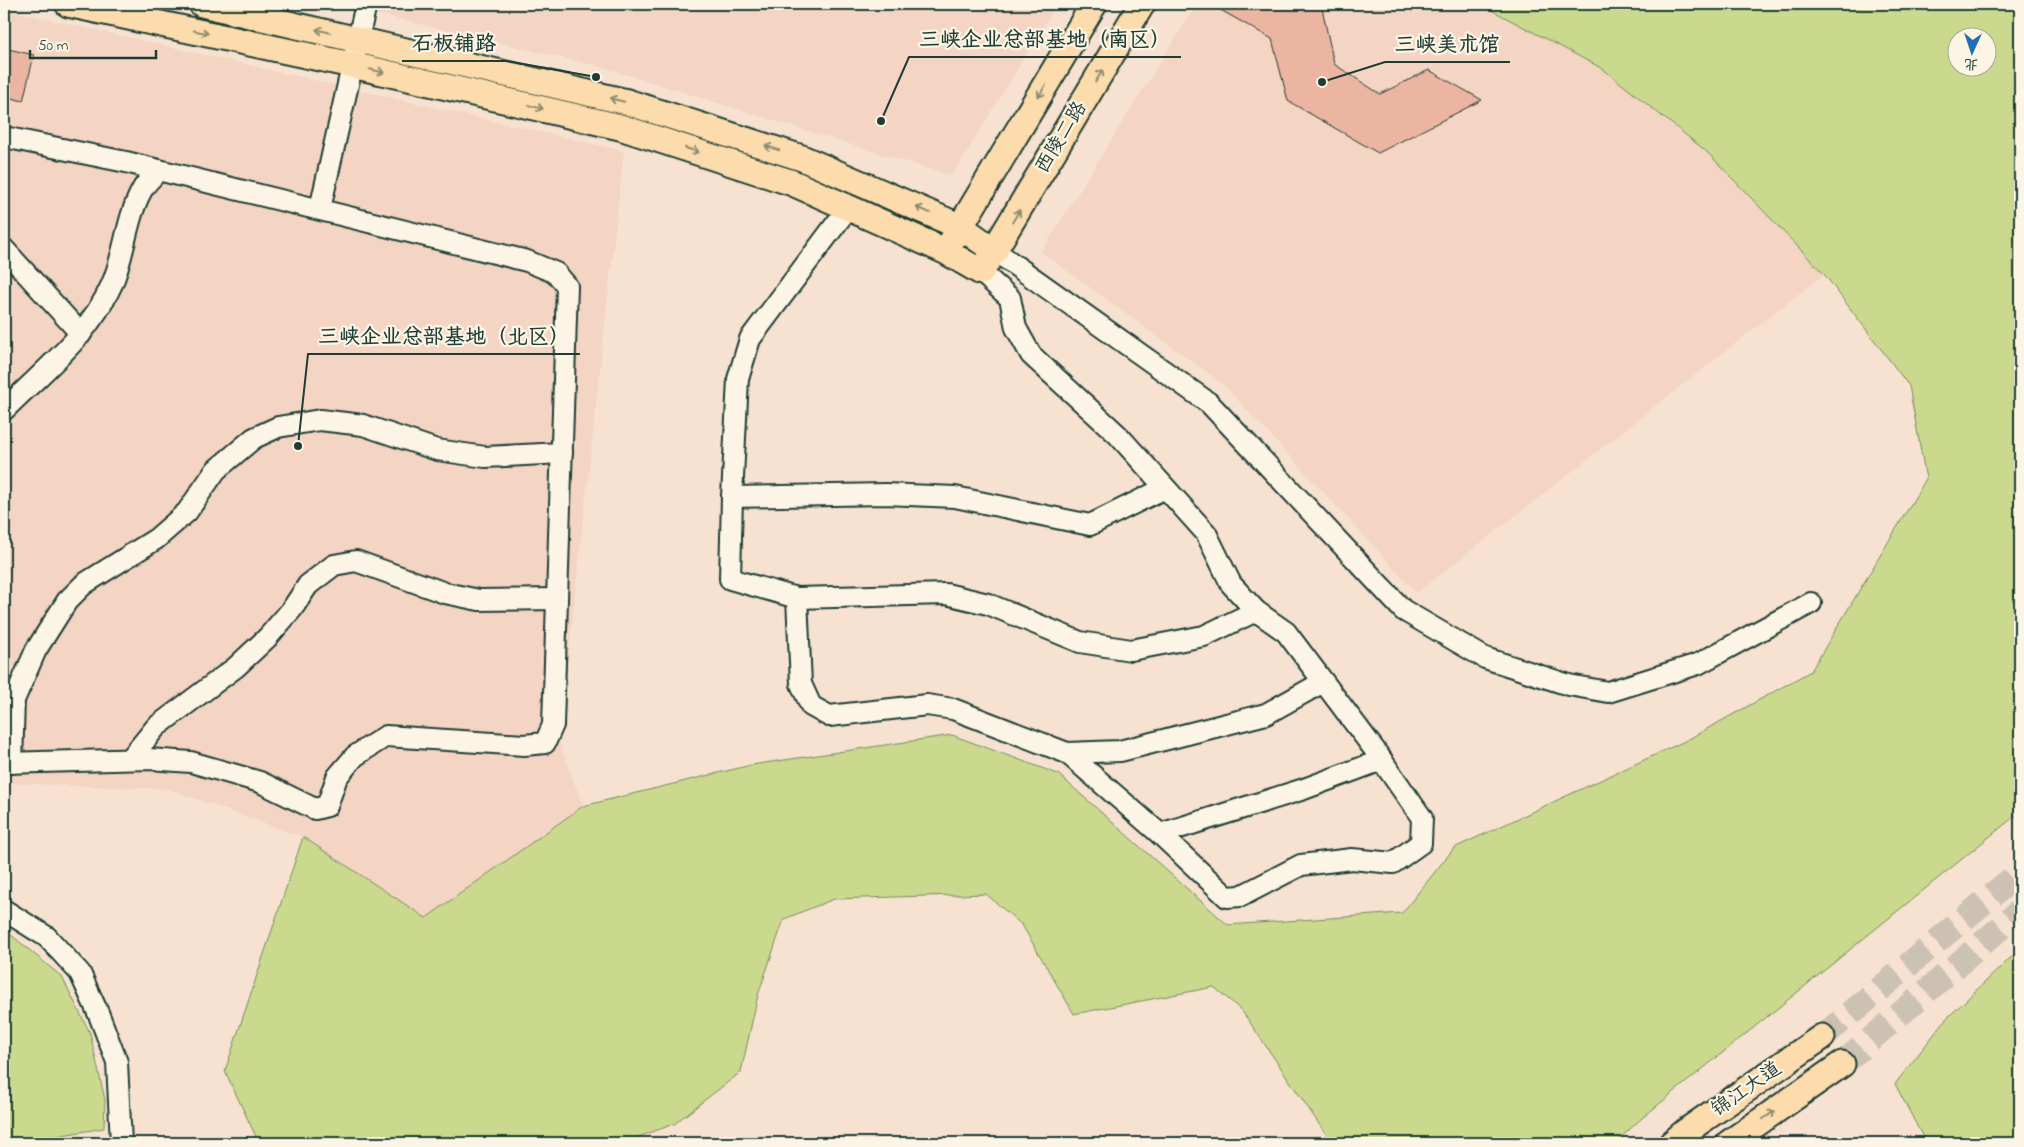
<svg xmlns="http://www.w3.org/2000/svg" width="2024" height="1147" viewBox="0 0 2024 1147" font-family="'Indie Flower','LXGW WenKai TC',sans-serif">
  <rect width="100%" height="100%" fill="#f7e2d1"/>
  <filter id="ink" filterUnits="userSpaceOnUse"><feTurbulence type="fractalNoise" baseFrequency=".02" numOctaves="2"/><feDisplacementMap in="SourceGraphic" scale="10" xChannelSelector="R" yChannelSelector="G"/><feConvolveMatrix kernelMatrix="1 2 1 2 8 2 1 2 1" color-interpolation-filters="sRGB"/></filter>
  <g filter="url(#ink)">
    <!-- built -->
    <g fill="#f4d4c3">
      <polygon points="335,4 1057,4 952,176 602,67"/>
      <polygon points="1197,4 1480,4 1603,69 1707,152 1824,274 1417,593 1223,384 1041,252"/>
      <polygon points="4,9 624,151 559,741 583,806 426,918 303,837 168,789 4,783"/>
    </g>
    <!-- green -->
    <g fill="#cad98d" stroke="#748b60" fill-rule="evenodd">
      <path d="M1480,4H2020V812L1642,1118L1615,1143H1332L1242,1011L1214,987L1074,1014L1022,925L986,894L834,899L784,919L758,995L741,1072L674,1124L622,1143H259L225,1071L303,837L426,918L583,806L751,765L952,735L1058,774L1228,925L1402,913L1454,848L1687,740L1811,671L1926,479L1909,386L1824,274L1707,152L1603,69ZM1956,38H1986V68H1956Z"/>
      <polygon points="4,929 62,977 90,1033 105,1100 104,1128 15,1143 4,1143"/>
      <polygon points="2020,949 2020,1143 1926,1143 1895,1084 1946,1019"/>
    </g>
    <!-- building -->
    <g fill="#ecb5a1" stroke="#1f3d34">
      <polygon points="1210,4 1314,4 1322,8 1334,64 1380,94 1429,70 1482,100 1378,153 1288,101 1272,39"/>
      <polygon points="4,48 34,55 23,101 4,96"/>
    </g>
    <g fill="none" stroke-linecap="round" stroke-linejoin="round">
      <!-- major-tunnel -->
      <g stroke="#ccc1b2" stroke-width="25" stroke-dasharray="25 12" stroke-linecap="butt">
        <polyline points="1822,1037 2020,872"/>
        <polyline points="1842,1064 2020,911"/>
      </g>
      <!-- minor casing -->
      <g stroke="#1f3d34" stroke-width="24">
        <g id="minor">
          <polyline points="4,137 126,162 527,261 556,273 567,286 553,725 545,743 524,745 386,736 355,756 337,777 327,806 315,809 260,782 191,762 149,759 4,763"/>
          <polyline points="848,208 750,339 738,379 732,497 885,494 955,497 1090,525 1165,488"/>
          <polyline points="320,209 366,4"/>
          <polyline points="4,249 81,334"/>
          <polyline points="995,251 1209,403 1403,610 1485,658 1569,685 1608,692 1698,664 1811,603"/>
          <polyline points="981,272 1010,298 1016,328 1031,355 1118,435 1206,533 1231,584 1256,611 1286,632 1374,749 1422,818 1421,843 1393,863 1352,859 1301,865 1241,896 1227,897 1160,834"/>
          <path d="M4,410C42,372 90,335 112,284C125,254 126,219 142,190C146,182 154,176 159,170"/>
          <polyline points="732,497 730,579 797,598 946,594 988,604 1080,642 1131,650 1204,636 1256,611"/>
          <polyline points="797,598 801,684 811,706 829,716 927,705 953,709 1067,753 1120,751 1266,714 1323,682"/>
          <polyline points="1067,753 1160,834 1304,789 1382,760"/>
          <polyline points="130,759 156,727 236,667 267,638 292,609 308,585 334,565 356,561 445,593 479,600 557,599"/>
          <polyline points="12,763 14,700 36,650 67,601 84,584 156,539 187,512 216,470 254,438 278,427 320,420 363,425 437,450 485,457 562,453"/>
          <polyline points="4,910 47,937 80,973 99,1015 117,1062 121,1143"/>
        </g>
      </g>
      <!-- major casing -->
      <g stroke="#1f3d34" stroke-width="29">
        <g id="major">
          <polyline points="68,4 352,65 620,127 793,183 945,251 981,272 1142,4"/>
          <polyline points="202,4 627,102 802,158 961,227 995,251"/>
          <polyline points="953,239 1094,4"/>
          <polyline points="1672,1143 1685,1132 1822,1037"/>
          <polyline points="1729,1143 1842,1064"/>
        </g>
      </g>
      <!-- minor -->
      <use href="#minor" stroke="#fcf5e5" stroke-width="20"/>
      <!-- major -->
      <use href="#major" stroke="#fcdcac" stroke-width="25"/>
    </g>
    <!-- one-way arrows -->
    <defs><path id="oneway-shaft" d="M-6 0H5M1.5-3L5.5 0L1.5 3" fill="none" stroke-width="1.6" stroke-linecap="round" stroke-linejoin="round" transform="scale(1.25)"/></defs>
    <g stroke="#8e8c70">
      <use href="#oneway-shaft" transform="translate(323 31) rotate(-167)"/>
      <use href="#oneway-shaft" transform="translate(201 32) rotate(12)"/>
      <use href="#oneway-shaft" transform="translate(377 71) rotate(13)"/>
      <use href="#oneway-shaft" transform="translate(1099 76) rotate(-59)"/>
      <use href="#oneway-shaft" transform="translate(1042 91) rotate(121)"/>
      <use href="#oneway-shaft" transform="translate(617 100) rotate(-167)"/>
      <use href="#oneway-shaft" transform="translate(536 107) rotate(13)"/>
      <use href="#oneway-shaft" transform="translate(772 148) rotate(-162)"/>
      <use href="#oneway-shaft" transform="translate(692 150) rotate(18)"/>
      <use href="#oneway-shaft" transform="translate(923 210) rotate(-157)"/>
      <use href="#oneway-shaft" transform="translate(1016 216) rotate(-59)"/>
      <use href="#oneway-shaft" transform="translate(1769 1115) rotate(-35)"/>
    </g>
  </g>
  <g text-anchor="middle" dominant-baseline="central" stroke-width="4.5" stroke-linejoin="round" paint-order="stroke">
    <!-- street labels -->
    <g font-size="20" fill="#1f3d34" stroke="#fcf5e5">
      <text transform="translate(1062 138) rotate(-59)">西陵二路</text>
      <text transform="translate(1747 1090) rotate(-35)">锦江大道</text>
    </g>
  </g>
  <!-- callouts -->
  <path fill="none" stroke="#1f3d34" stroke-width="2" d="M881 121L909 57H1181M596 77L506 61H402M1322 82L1385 62H1510M298 446L308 354H580"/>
  <g fill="#1f3d34" stroke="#fcf5e5" stroke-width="2">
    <circle cx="881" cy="121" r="5"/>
    <circle cx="596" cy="77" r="5"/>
    <circle cx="1322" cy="82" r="5"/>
    <circle cx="298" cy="446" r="5"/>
  </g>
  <g font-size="21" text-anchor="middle" font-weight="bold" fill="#1f3d34" stroke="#fcf5e5" stroke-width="4.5" stroke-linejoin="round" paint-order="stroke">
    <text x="1045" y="46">三峡企业总部基地（南区）</text>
    <text x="454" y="50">石板铺路</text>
    <text x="1447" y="51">三峡美术馆</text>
    <text x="444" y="343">三峡企业总部基地（北区）</text>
  </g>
  <!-- margin -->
  <rect width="2024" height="1147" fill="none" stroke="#fcf5e5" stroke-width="20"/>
  <rect x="10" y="10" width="2004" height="1127" fill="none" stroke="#1f3d34" stroke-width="2" filter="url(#ink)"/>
  <!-- north arrow -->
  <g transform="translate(1972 52) rotate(183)"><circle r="24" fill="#fcf5e5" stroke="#a4ab9e"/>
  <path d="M0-4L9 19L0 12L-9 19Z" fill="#1f6fb2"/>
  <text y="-8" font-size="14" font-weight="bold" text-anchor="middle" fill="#1f3d34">北</text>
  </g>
  <!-- scale -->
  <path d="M30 50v8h126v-8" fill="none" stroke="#1f3d34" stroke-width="2.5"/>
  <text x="38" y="50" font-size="15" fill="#1f3d34" stroke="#fcf5e5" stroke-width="4" paint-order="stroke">50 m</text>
</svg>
